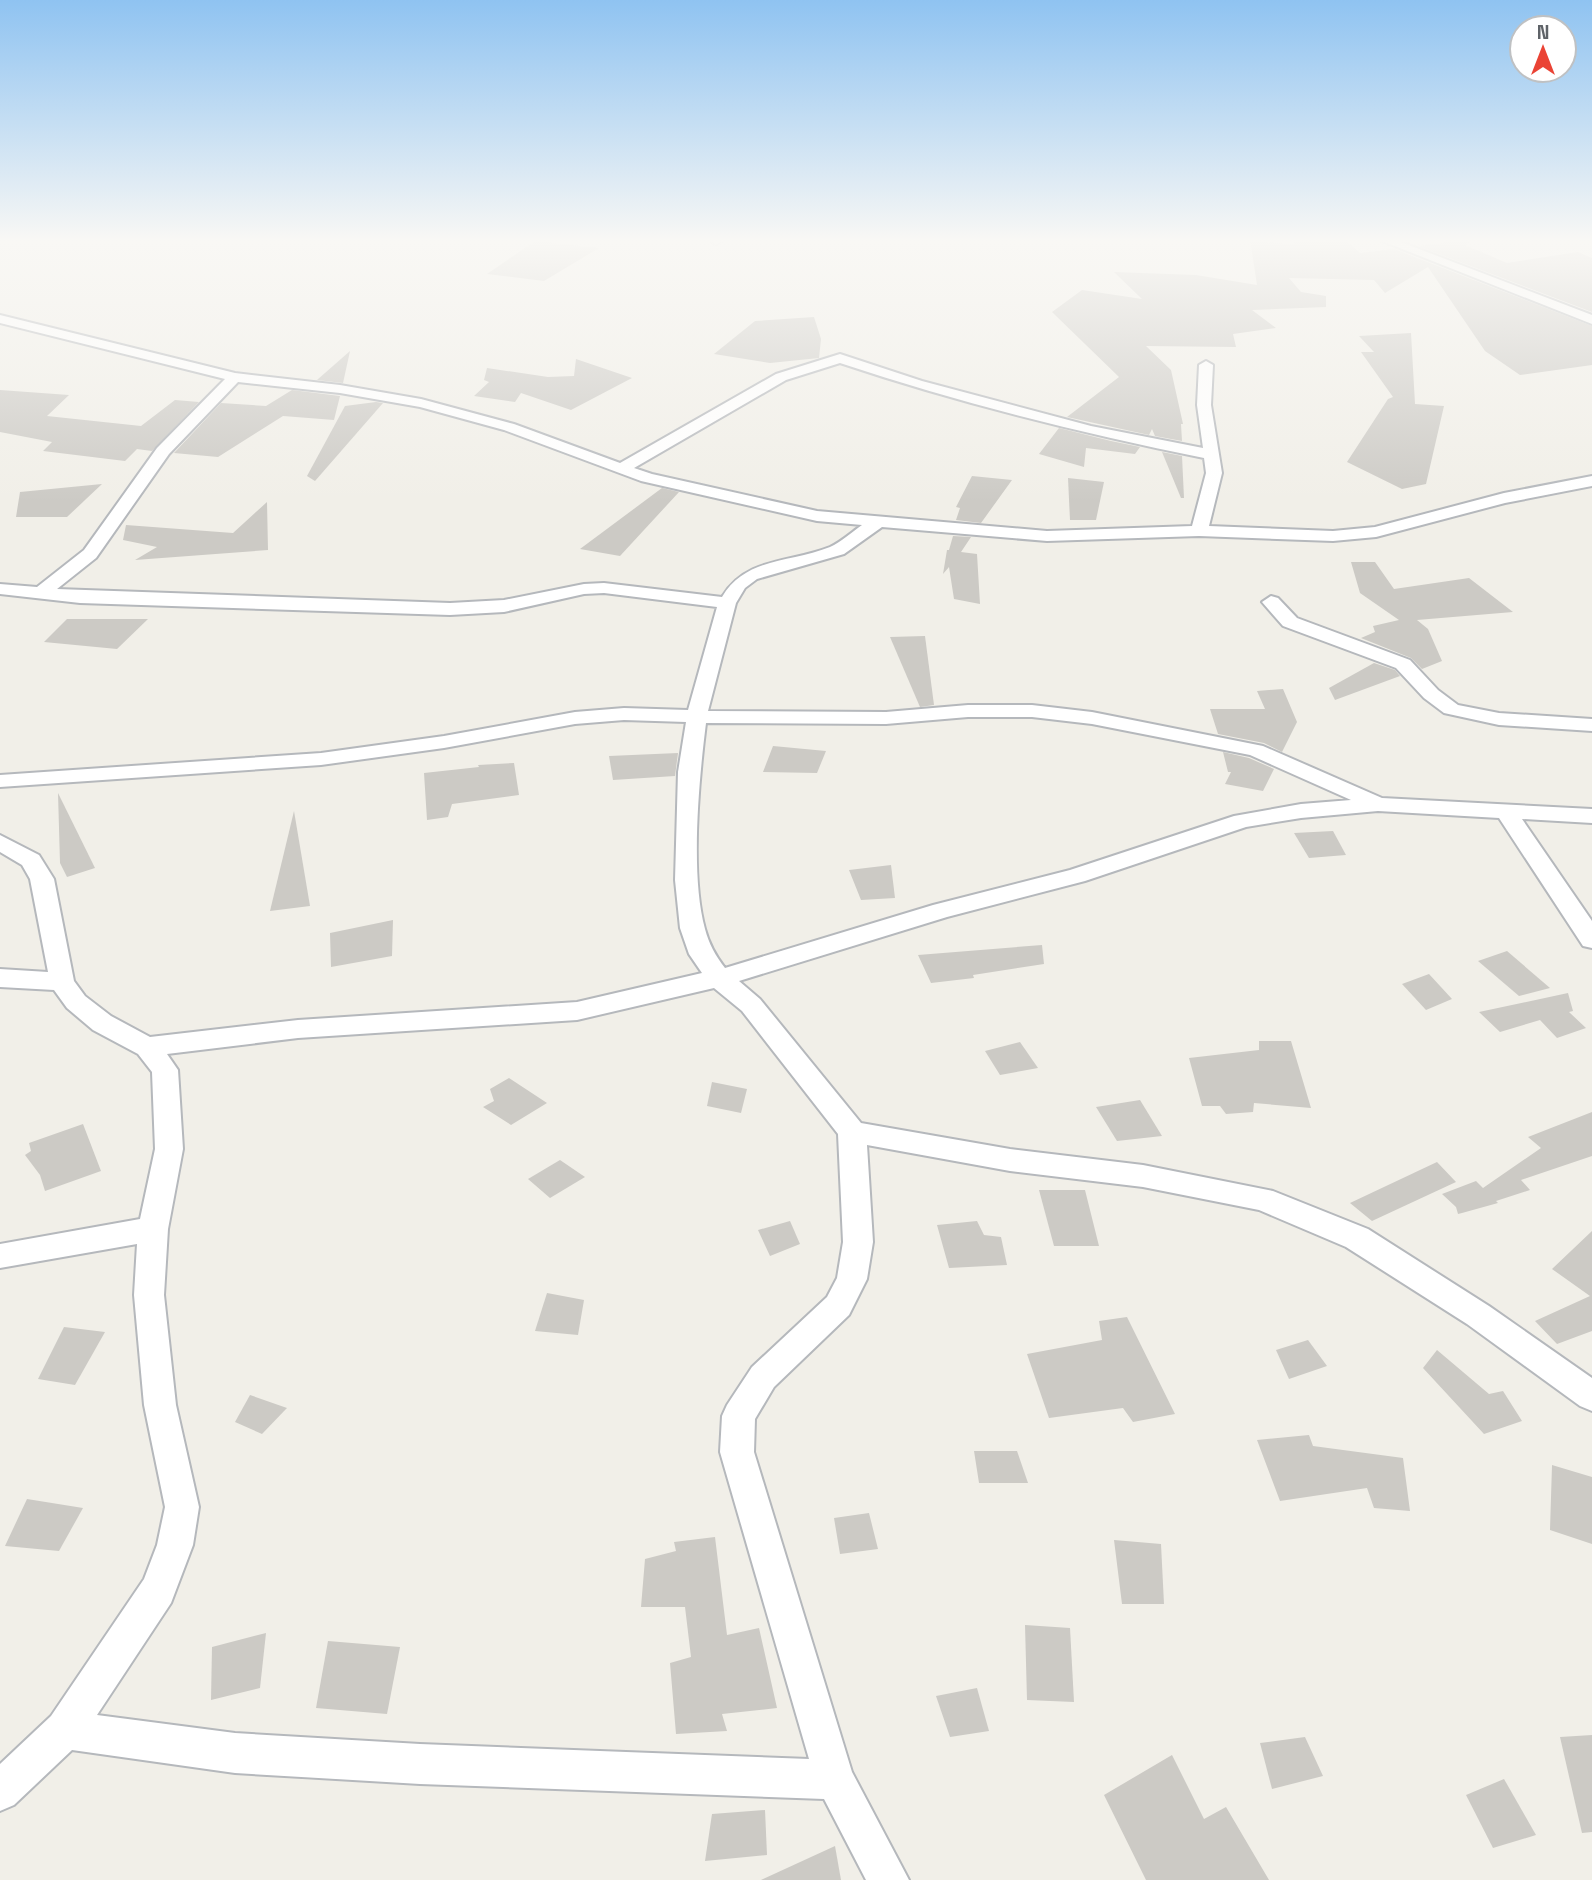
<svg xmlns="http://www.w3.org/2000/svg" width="1592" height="1880" viewBox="0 0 1592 1880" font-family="'Space Grotesk',sans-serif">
  <rect width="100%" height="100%" fill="#f1efe8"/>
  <!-- building -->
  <g fill="#cccac5">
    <polygon points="1250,239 1257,239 1259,242 1295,244 1290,239 1344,239 1360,253 1394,249 1592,326 1592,365 1520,375 1485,351 1428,267 1385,293 1374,280 1289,278 1301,292 1326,296 1326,307 1252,310 1276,328 1233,334 1236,347 1146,346 1171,370 1183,424 1181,424 1182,441 1155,436 1152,429 1149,435 1067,417 1119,377 1052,312 1082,290 1142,299 1114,272 1196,275 1257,285"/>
    <polygon points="1474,239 1465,245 1507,263 1578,252 1592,258 1592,312 1418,246"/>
    <polygon points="535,241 599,248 544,281 487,274"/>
    <polygon points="814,317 821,339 819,358 770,363 714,354 755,321"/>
    <polygon points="1411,333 1415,404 1444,406 1426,484 1402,489 1347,462 1388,399 1393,397 1361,352 1374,352 1359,336"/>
    <polygon points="350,351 343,383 317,380"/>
    <polygon points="576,359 632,378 571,410 521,393 515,402 474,396 489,382 484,380 487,368 548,377 574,376"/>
    <polygon points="0,390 69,395 47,416 141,426 175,400 199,402 152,451 137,449 125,461 43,451 52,442 0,432"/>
    <polygon points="292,390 340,396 334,420 283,416 218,457 174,453 221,403 266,406"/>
    <polygon points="376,402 383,403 315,481 307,476 345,406"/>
    <polygon points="1059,428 1111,441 1140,447 1135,454 1086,448 1084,467 1039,454"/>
    <polygon points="1162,452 1182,456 1184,498 1181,498"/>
    <polygon points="972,476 1012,480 981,523 956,520 960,508 956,507"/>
    <polygon points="1068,478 1104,482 1096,520 1070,520"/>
    <polygon points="102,484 67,517 16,517 20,492"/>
    <polygon points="662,488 679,492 620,556 580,549"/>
    <polygon points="267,502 268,550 135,560 157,547 123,540 126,525 233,533"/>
    <polygon points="953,536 971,537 961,552 977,554 980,604 954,599 949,567 943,574 947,550 949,550"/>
    <polygon points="1351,562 1375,562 1394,589 1469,578 1513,612 1417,620 1428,629 1442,661 1422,669 1411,658 1361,638 1375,632 1373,626 1399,620 1360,593"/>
    <polygon points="67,619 148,619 117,649 44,642"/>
    <polygon points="925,636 934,705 920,707 890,637"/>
    <polygon points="1374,663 1395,670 1400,676 1335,700 1329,688"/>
    <polygon points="1283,689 1297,722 1282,752 1264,743 1218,734 1210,709 1265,709 1257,691"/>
    <polygon points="773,746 826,751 817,773 763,772"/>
    <polygon points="1223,752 1249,758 1274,769 1263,791 1225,784 1231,772 1228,772"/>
    <polygon points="678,753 675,776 613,780 609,756"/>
    <polygon points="514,763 519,795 452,804 448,817 427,820 424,773 479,767 478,765"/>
    <polygon points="58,793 95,868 67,877 60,863"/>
    <polygon points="294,811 310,906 270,911"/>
    <polygon points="1333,831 1346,855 1309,858 1294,833"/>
    <polygon points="891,865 895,898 861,900 849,870"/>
    <polygon points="393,920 392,956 331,967 330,933"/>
    <polygon points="1042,945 1044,964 973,975 974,978 931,983 918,955"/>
    <polygon points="1507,951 1550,988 1519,996 1478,961"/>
    <polygon points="1429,974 1452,999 1426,1010 1402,984"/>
    <polygon points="1568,993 1573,1011 1569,1012 1586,1028 1557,1038 1540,1020 1500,1032 1479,1012"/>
    <polygon points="1259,1041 1291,1041 1311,1108 1254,1103 1253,1112 1226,1114 1220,1106 1202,1106 1189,1058 1259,1050"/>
    <polygon points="1020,1042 1038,1068 1000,1075 985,1051"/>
    <polygon points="509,1078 547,1103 511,1125 483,1107 494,1101 490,1089"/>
    <polygon points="712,1082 747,1089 741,1113 707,1106"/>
    <polygon points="1140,1100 1162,1136 1117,1141 1096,1107"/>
    <polygon points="1592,1112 1592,1156 1521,1180 1530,1190 1496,1201 1498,1203 1462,1213 1458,1214 1456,1207 1442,1194 1476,1181 1483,1188 1541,1148 1528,1137"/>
    <polygon points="83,1124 101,1171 45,1191 40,1175 25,1155 31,1151 29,1143"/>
    <polygon points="560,1160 585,1177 550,1198 528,1179"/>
    <polygon points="1437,1162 1456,1182 1372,1221 1350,1203"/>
    <polygon points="1039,1190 1085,1190 1099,1246 1054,1246"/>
    <polygon points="790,1221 800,1244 770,1256 758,1230"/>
    <polygon points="977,1221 984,1235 1001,1237 1007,1265 949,1268 937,1225"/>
    <polygon points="1592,1231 1592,1331 1557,1344 1535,1321 1590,1296 1552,1269"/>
    <polygon points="547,1293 584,1300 578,1335 535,1331"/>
    <polygon points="1127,1317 1175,1414 1133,1422 1123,1408 1049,1418 1027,1354 1102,1340 1099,1321"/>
    <polygon points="64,1327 105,1332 75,1385 38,1379"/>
    <polygon points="1308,1340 1327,1366 1289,1379 1276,1350"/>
    <polygon points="1437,1350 1489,1394 1503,1391 1522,1421 1484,1434 1423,1368"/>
    <polygon points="250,1395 287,1408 262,1434 235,1422"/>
    <polygon points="1309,1435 1313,1446 1403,1458 1410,1511 1374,1508 1367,1488 1280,1501 1257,1440"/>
    <polygon points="974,1451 1017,1451 1028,1483 979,1483"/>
    <polygon points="1552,1465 1592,1477 1592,1544 1550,1530"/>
    <polygon points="27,1499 83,1508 59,1551 5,1546"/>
    <polygon points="869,1513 878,1549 840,1554 834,1518"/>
    <polygon points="715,1537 727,1635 759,1628 777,1708 722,1714 727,1731 676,1734 670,1663 691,1657 685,1607 641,1607 645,1559 676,1551 674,1542"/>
    <polygon points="1114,1540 1161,1544 1164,1604 1122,1604"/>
    <polygon points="1025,1625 1070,1628 1074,1702 1027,1700"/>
    <polygon points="266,1633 260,1688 211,1700 212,1647"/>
    <polygon points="328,1641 400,1647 387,1714 316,1708"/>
    <polygon points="977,1688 989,1731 950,1737 936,1696"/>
    <polygon points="1592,1735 1592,1832 1582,1833 1560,1737"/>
    <polygon points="1305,1737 1323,1776 1272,1789 1260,1743"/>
    <polygon points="1172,1755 1204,1819 1226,1807 1269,1880 1146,1880 1104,1795"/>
    <polygon points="1504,1779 1536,1835 1493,1848 1466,1795"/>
    <polygon points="765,1810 767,1855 705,1861 712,1814"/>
    <polygon points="835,1846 841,1880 761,1880"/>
  </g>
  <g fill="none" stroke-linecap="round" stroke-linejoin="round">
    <!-- street casing -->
    <g stroke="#b5b8bc" stroke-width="4">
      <g id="street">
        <polygon points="712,239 724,239 717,244 713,243"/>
        <polygon points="1377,239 1393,239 1592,315 1592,324"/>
        <path d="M0,315L235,373L340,385L421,399L514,424L620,463L776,374L840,354L922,381L1091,426L1203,448L1197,405L1199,365L1206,361L1213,365L1211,405L1222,473L1209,526L1333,531L1375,527L1504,493L1592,476V486L1505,503L1376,537L1333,541L1199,536L1047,541L882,527L844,554L757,579L745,588L736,603L708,711L886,712L968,705H1032L1092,712L1263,746L1382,798L1592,809V823L1522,819L1592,921V948L1583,946L1499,818L1378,811L1301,818L1246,827L1085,881L947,917L739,981L760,999L861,1123L1010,1149L1143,1165L1273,1191L1368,1229L1489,1306L1592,1378V1411L1580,1406L1467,1324L1346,1247L1259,1210L1143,1187L1010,1171L867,1145L873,1242L867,1279L849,1315L774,1387L755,1419L754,1452L852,1772L909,1880H866L824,1799L420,1784L235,1773L72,1750L14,1805L0,1811V1764L51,1716L144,1579L157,1545L165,1507L144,1405L134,1295L137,1244L0,1268V1244L140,1219L155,1149L152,1072L138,1054L93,1030L67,1008L54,990L0,987V969L48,972L30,879L22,865L0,852V835L39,855L54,879L74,981L85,996L111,1016L150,1037L298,1020L577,1002L702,973L689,954L680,928L675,880L678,772L686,722L624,720L575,724L444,748L321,765L0,787V775L321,753L444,736L575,712L624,708L688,710L717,607L604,593L584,594L504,612L450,615L80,603L0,594V584L37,587L84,550L157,448L225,379L0,323ZM840,363C959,403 1081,433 1204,458L1206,473L1192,526L1047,531L817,511L652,474L634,468L786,380ZM238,382L340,393L420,407L504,430L641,481L817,521L862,525C852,532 841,542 830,547C790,563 746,557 722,597L604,583L584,584L504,600L450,603L57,589L96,558L169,454ZM968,717H1032L1092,724L1250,755L1351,800L1301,804L1234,816L1070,870L933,905L725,968C715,955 709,944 705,929C690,875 699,779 706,723L886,724ZM714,988L742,1011L838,1134L843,1242L837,1278L827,1297L752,1367L727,1405L722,1416L720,1452L809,1759L420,1744L235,1733L97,1715L171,1603L193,1545L199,1507L176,1405L164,1295L168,1229L183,1149L178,1070L167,1054L298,1038L577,1020Z"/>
        <polygon points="1271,596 1278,598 1297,618 1410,660 1438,690 1458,705 1499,713 1592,719 1592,731 1499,725 1444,713 1424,698 1396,668 1283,626 1262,602"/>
      </g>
    </g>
    <!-- street -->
    <use href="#street" fill="#fff" fill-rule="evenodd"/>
  </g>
  <!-- sky -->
  <linearGradient id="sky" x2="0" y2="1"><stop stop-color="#8fc3f1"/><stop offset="0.48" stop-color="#f9f8f5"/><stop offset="1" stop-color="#f9f8f5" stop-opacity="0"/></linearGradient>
  <rect width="1592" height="502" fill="url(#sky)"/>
  <!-- north arrow -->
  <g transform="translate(1543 49)"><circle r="33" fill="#ffffff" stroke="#bfc1c3" stroke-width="2"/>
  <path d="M0-5L12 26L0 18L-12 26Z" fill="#ea4335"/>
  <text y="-10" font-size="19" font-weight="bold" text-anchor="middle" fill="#5f6368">N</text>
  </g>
</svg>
